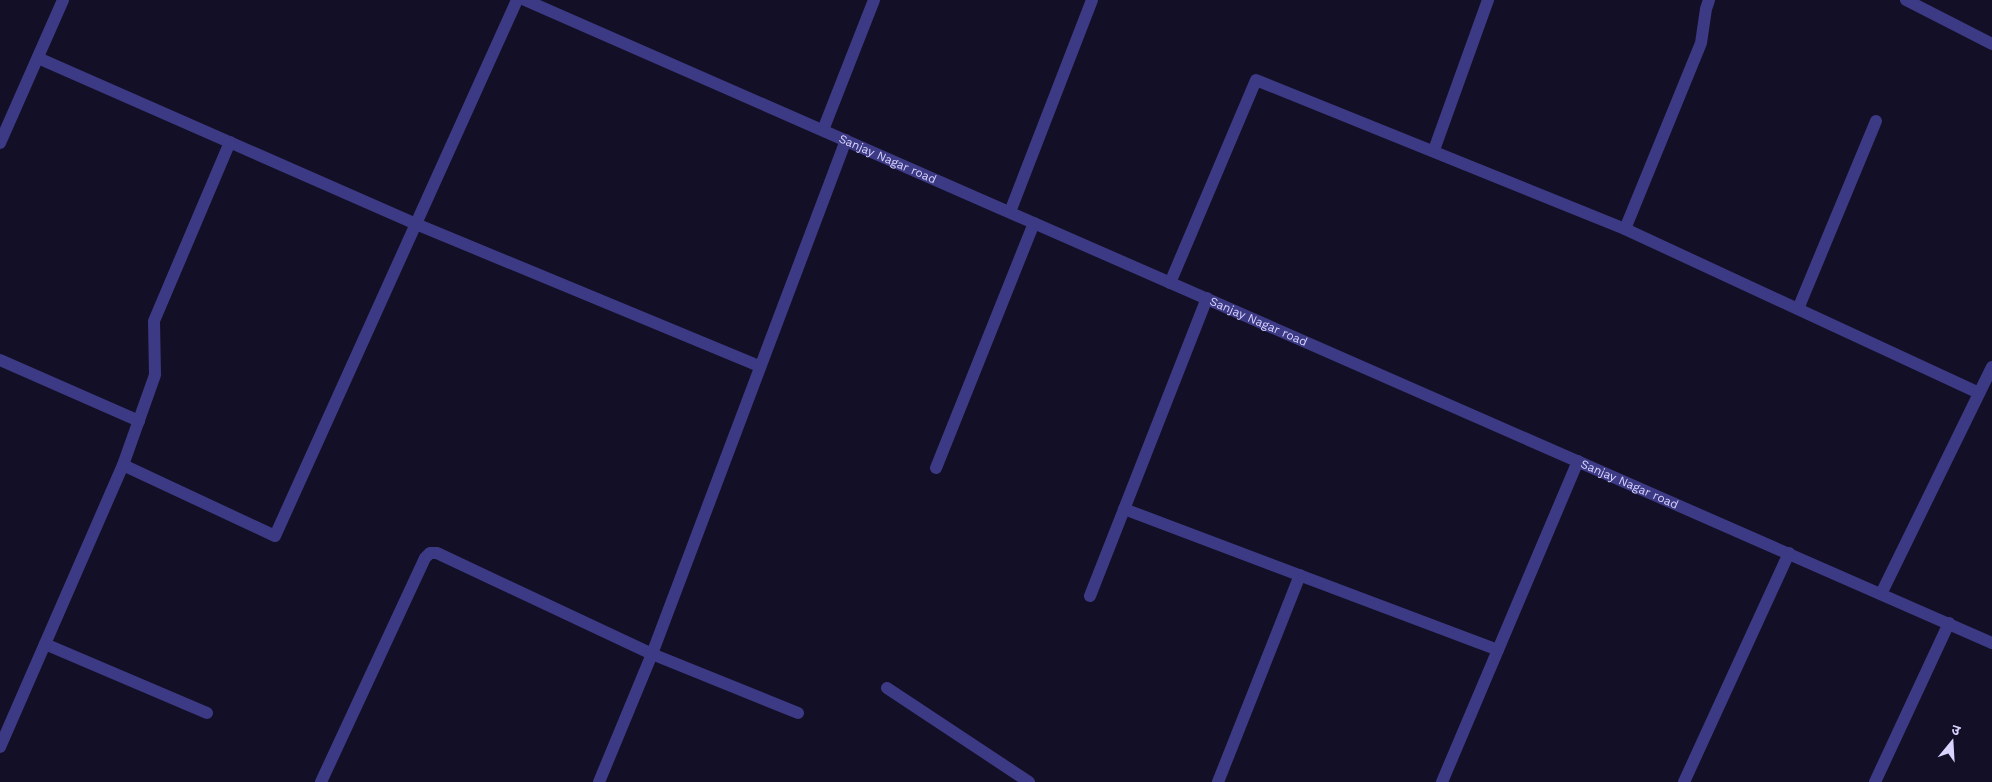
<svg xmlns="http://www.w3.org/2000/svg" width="1992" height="782" viewBox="0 0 1992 782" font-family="'Work Sans','Noto Sans Devanagari',sans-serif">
  <rect width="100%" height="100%" fill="#130f26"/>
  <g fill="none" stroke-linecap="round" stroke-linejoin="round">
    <!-- minor -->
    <g stroke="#3d3a85" stroke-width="12">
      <path id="s1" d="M525,0L1992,643"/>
      <polyline points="1906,0 1992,44"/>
      <polyline points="38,58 416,224 759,366"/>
      <polyline points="823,130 874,0"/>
      <polyline points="0,143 63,0"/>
      <polyline points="1434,150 1488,0"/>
      <polyline points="1010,212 1092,0"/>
      <polyline points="1625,229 1701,43 1706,9 1709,0"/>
      <polyline points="1170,283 1256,80 1625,229 1979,393"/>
      <polyline points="1798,309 1876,121"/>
      <polyline points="0,360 139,421"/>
      <polyline points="123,465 275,536 517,0"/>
      <polyline points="936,468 1034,223"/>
      <polyline points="1124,509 1498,650"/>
      <polyline points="1881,594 1992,367"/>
      <polyline points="1090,596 1207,298"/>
      <polyline points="45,644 207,713"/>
      <polyline points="887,688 1029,782"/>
      <polyline points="0,747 123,465 155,375 154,321 230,142"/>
      <polyline points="321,782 425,558 430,553 437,553 652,654 798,713"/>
      <polyline points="599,782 652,654 846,140"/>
      <polyline points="1218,782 1300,575"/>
      <polyline points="1442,782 1578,461"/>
      <polyline points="1684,782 1789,553"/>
      <polyline points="1875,782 1949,623"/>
    </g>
  </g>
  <g text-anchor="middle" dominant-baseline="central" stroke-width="5" stroke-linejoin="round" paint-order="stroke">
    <!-- street labels -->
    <g font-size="12" fill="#d9d4ff" stroke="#130f26">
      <text stroke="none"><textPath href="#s1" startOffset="396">Sanjay Nagar road</textPath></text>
      <text stroke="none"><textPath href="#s1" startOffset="801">Sanjay Nagar road</textPath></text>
      <text stroke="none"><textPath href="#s1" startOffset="1206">Sanjay Nagar road</textPath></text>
    </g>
  </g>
  <!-- north arrow -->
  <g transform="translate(1952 742) rotate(18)" stroke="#130f26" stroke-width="4" paint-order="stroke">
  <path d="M0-4L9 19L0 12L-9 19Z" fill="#d9d4ff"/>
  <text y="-8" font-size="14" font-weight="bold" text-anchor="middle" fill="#d9d4ff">उ</text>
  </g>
</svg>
